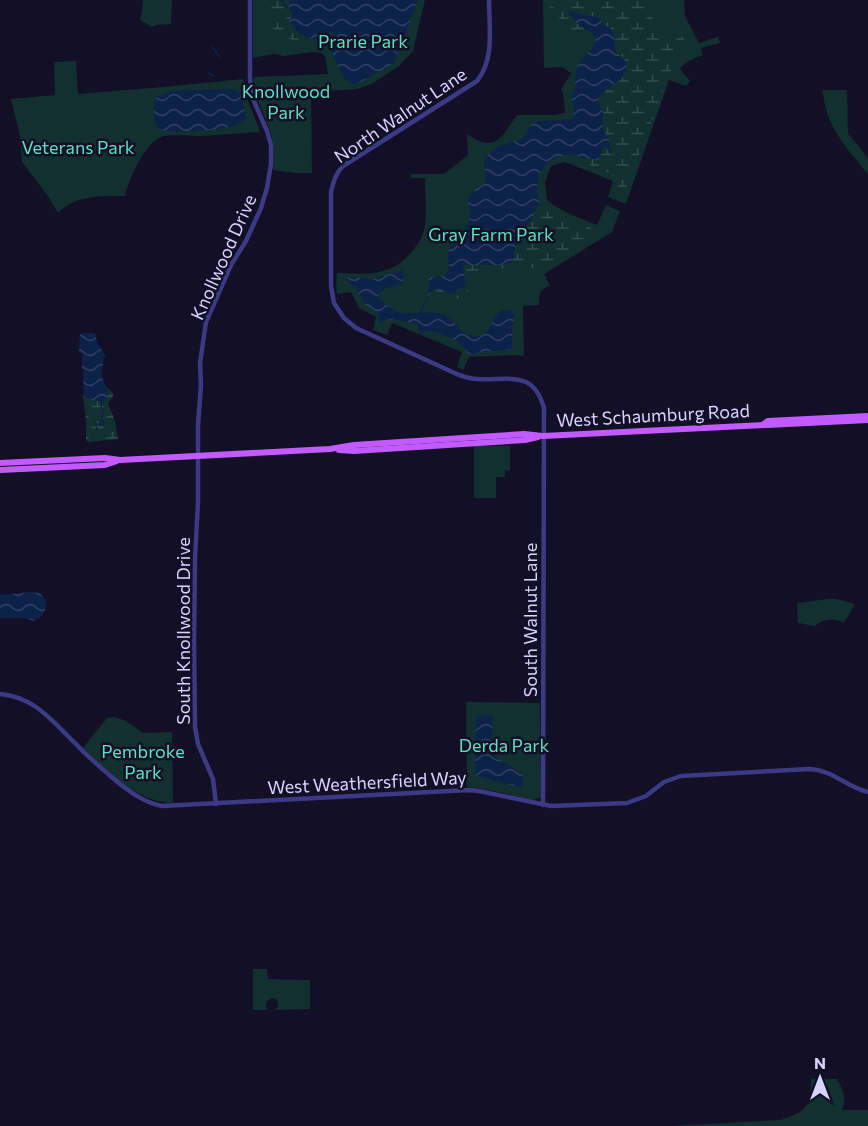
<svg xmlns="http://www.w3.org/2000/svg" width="868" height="1126" viewBox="0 0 868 1126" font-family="Commissioner,sans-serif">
  <defs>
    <pattern id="wetland-marsh" width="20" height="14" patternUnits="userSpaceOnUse" patternTransform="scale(1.5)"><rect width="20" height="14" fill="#12302f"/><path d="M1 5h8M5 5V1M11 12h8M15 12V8" fill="none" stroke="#344d4e"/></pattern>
    <pattern id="water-waves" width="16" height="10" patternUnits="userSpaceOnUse" patternTransform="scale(1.5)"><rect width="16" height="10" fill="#0c2248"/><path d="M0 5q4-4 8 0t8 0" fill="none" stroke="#2f4163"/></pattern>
  </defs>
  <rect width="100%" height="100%" fill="#130f26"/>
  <!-- green -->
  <g fill="#12302f">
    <polygon points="143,0 172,0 171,24 156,25 152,27 140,20 142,11"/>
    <path d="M253,0H425L413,51L399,66L373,83L358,89L311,92L312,173H295L273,170C274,156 274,143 270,131C264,113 255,98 253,79L255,77L328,74L325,56L321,53L313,52L284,56L274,54L253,58Z"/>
    <path d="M543,0H684L685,16L699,43L718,37L720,43L701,48L703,55C695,58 685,61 680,69L690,81L686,86L669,80L626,204L608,197L613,181L565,162L551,166L545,182L547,200C561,212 580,218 597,225L606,205L620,211L612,232L544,274L550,286C539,289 539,294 539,305L523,306L524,356L517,355L469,357L463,370L457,367L462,352L392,323L387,335L373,330L376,317L359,308L351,292L337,294L336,286L337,273C368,274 392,277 413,250C419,243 424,234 425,225C427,210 425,193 425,178H411V174H444L468,155L467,134C495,154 501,138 517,115H555L565,113L563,93L561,90L571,73L562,67L544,68Z"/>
    <path d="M76,61L78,94L152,88L243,79L246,96L259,128L260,132C239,133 219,135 199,136C189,136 170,134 161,137C144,144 129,179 125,196C103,196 74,195 58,213L48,196L22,162L20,136L11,99L55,95L54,62Z"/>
    <path d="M822,90H847L848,134L857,144L868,159V174C852,155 833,134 826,109C824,103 824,97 822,90Z"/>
    <polygon points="474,446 510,446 510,470 509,471 505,470 505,477 496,477 496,498 474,498"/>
    <path d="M828,599H836L855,604L844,623C834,618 824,618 815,626L798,623L797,603Z"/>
    <polygon points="466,702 540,703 541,795 540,798 533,800 484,789 467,787"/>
    <path d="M115,717L126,721L143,733L172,732L173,803C136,802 108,772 83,748L107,718Z"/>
    <polygon points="253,969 267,969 268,979 310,980 310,1009 275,1010 278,1007 278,1003 276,999 271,998 266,1003 266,1007 268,1010 253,1010"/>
    <path d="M811,1079H837C843,1091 847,1096 842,1110H868V1126H669L781,1120C808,1110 810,1108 811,1079Z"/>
  </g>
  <!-- wetland -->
  <g fill="url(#wetland-marsh)">
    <path d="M270,0H289L290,3L288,7L292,14L291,18L289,20L299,34L314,40C301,44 274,38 271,24C269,17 271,8 270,0Z"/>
    <path d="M548,0H639L647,5L657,29C669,32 681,28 685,42L676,57L623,197L618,195C622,164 592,175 583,158L598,159L604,145L612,156L609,140L603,130V112L598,100L601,94L618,82L622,56C613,51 605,28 597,17L589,16L571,11H569L575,22L587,30L567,33L561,32L562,21L549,6Z"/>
    <polygon points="540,203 555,213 600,232 597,236 543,269 519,267 483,270 475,277 468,290 469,299 428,297 432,290 438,289 463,265 504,265 514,257 515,248"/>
    <polygon points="105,386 112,392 113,396 108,404 115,421 118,439 88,442 86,440 86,420 83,396 84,395 84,396 91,400 101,400 108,391"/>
  </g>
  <!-- water -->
  <g fill="url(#water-waves)">
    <polygon points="289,0 418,0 394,63 361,82 354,84 349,82 344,78 330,49 322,43 334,37 335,35 330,32 314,40 299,34 288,20 291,18 292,14 288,7 290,3"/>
    <path d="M568,11H571L589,16L597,17L600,19L603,25L610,27L616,40L614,47L617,53L626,61C629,84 606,84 598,100L603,112V130L609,140L613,159L610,152L604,145L598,160C593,159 588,159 584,158C577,156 572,153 565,155C541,159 532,183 540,203L515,248L514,257L511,263L504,265H463L466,285C461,289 455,294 447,293C440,291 440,288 433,290L428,297L429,278C434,275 441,279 446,274C452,266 445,256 450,247C455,237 468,228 470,217C472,209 465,202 470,195C474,188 484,188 486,179C486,175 484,170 484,165C486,146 508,143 523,139L532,124L538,121L573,119L574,109L572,96L575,88L576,70L581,60L592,49L596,40L593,34L575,22Z"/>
    <path d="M230,89L241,93L246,118C241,123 236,126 229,127C216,130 168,135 157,128L158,125L154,122V102L157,97L172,91Z"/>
    <path d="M402,270L403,272V283L401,285C393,286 383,287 378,295C381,301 385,304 391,308C403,318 420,311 436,313C437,313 444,314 445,315C457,322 462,338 479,336C494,335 492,303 512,311L514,315L512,330V349L468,354C464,344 442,331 430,331C427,331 424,332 421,334L416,323L386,319L379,324V315L377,312L366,305L355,287L345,280L347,278L351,277L373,279Z"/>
    <path d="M82,333H95L98,344L106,356L104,358C103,364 102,369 102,375C103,386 112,390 106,401C100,402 90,401 84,396L83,370L82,369V354L79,352L80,335Z"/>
    <path d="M31,592L40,593L46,600C46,611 44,616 34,621L24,618H0V595Z"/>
    <polygon points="478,714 493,716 491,752 496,757 523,774 523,788 477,776 475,775 476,718"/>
  </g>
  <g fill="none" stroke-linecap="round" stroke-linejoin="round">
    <!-- stream -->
    <g stroke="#0c2248" stroke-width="1.5">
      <polyline points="280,0 288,7"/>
      <polyline points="212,47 220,57"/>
      <polyline points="208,73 214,76"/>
      <polyline points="426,300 428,297"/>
      <polyline points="421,312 424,303"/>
      <polyline points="97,430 96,424 103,425 104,423 101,420 103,411 101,408 102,402"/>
    </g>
    <!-- minor -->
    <g stroke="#3d3a85" stroke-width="4.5">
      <path d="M489,0C489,27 495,59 477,81L343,166C336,173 333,182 331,192V286L334,303L344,318L356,328L459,375C465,377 471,379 477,379C508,381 533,369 544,408L543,805"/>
      <path d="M0,694C35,697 52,721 76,744C88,757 101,768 114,779C129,791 142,802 162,806L469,790L479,791L551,806L627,803L646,796L664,782L681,776L810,769C833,770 846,787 868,792"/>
      <polyline points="216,804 213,779 198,744 195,727 194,644 195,558 198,502 198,425 201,385 200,363 206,322 231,265 246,241 261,208 267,188 271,164 271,145 267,131 253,99 250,80 250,0"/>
    </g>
    <!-- major -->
    <g stroke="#c25bff" stroke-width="6">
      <polyline points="764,424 768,421 868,416"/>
      <polyline points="339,450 354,451 525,440 538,437"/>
      <polyline points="0,463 105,458 120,460 330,449 354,445 524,434 543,436 868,420"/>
      <polyline points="0,470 105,465 117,461"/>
    </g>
  </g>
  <g text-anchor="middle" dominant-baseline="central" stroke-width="5" stroke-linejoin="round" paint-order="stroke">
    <!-- park labels -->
    <g font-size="18" fill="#5fe0c0" stroke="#130f26">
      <text x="363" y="41">Prarie Park</text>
      <text x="286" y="91">Knollwood<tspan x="286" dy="21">Park</tspan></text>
      <text x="78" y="147">Veterans Park</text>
      <text x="491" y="234">Gray Farm Park</text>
      <text x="504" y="745">Derda Park</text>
      <text x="143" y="751">Pembroke<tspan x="143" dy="21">Park</tspan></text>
    </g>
    <!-- street labels -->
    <g font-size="18" fill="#d9d4ff" stroke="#130f26">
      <text transform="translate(400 115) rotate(-34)">North Walnut Lane</text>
      <text transform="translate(223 257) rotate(-66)">Knollwood Drive</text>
      <text transform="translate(653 415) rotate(-3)">West Schaumburg Road</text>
      <text transform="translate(530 620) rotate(-90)">South Walnut Lane</text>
      <text transform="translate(183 631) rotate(-90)">South Knollwood Drive</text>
      <text transform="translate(367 782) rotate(-3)">West Weathersfield Way</text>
    </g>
  </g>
  <!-- north arrow -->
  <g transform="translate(820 1078)" stroke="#130f26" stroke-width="4.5" paint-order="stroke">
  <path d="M0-4.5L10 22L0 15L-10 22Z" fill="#d9d4ff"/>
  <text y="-9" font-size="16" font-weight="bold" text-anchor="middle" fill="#d9d4ff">N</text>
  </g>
</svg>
